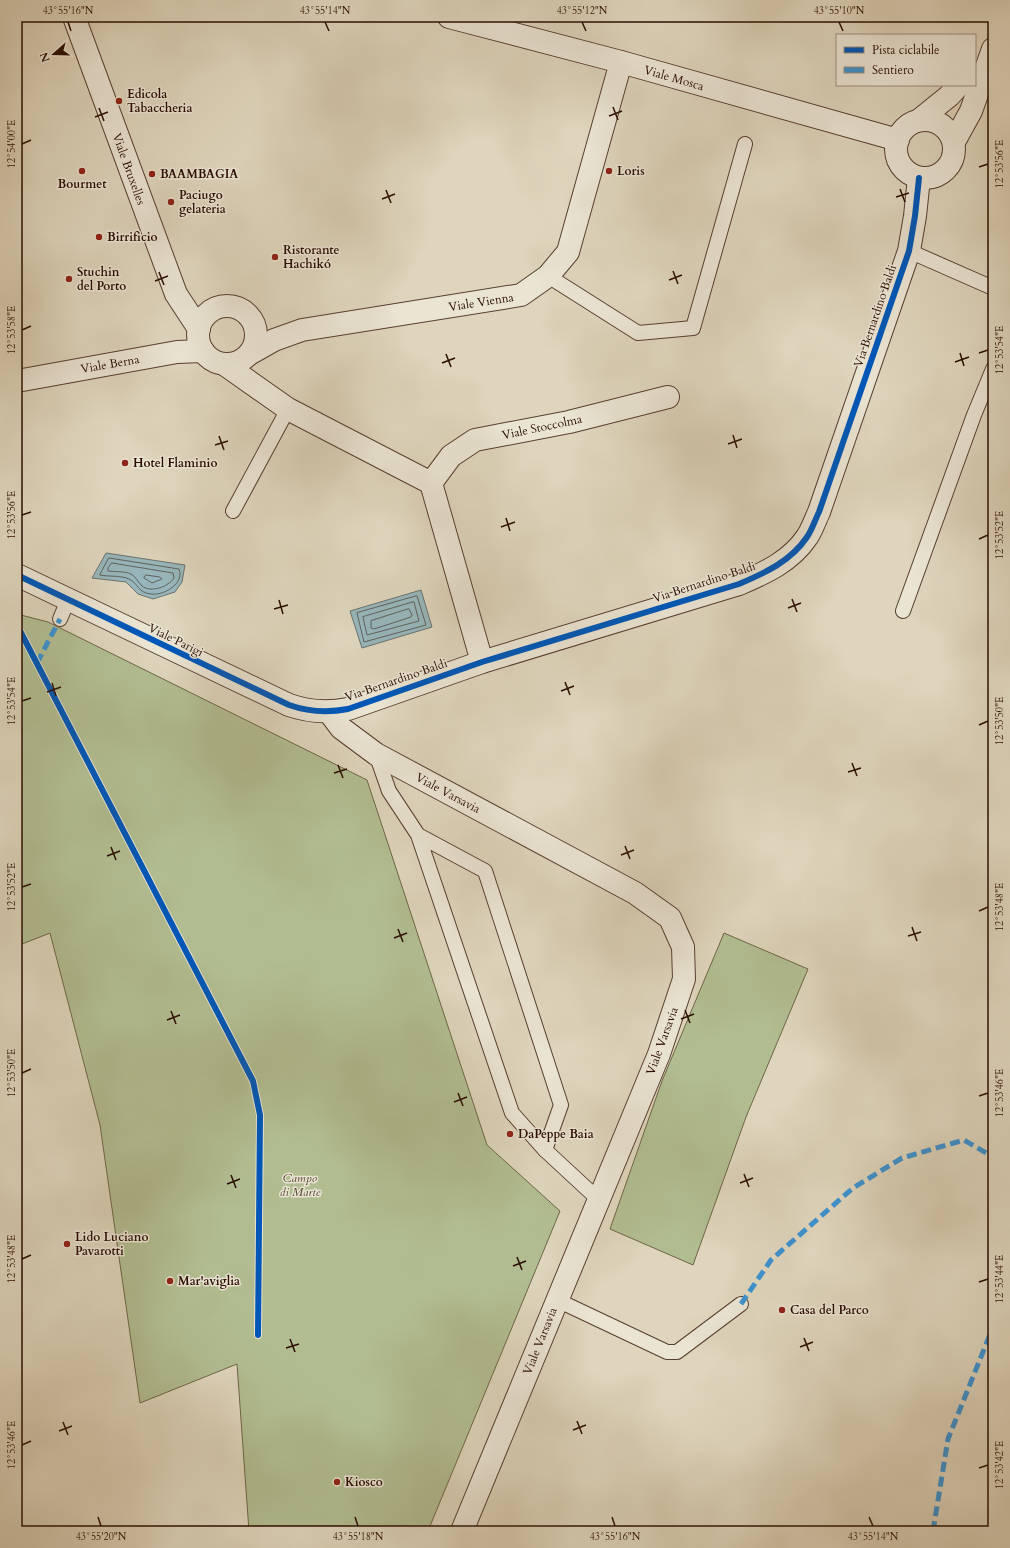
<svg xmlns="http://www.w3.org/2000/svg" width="1010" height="1548" viewBox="0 0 1010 1548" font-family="Cardo,serif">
  <rect width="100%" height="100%" fill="#ded5bc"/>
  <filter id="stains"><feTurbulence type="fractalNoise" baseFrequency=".005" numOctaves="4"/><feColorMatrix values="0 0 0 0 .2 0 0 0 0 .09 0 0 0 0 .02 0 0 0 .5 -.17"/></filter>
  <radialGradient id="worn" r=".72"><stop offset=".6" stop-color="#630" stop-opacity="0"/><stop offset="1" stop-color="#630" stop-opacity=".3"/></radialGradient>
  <!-- green -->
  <g fill="#b1bd91" stroke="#6e6548">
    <polygon points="17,614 48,622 367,780 487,1145 560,1211 428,1531 249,1531 237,1364 140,1403 100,1125 50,933 17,946"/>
    <polygon points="724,933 808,969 746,1117 693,1265 610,1229 662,1081"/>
  </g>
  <!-- water -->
  <g fill="#97b6bb" stroke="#6b7270">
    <polygon points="106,553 185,565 182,582 175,592 153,599 138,594 126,582 92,578"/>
    <polygon points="421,590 432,627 362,648 350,611"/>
  </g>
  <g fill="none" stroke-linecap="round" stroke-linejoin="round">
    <!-- shore -->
    <g stroke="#60625e" stroke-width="1">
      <path d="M109,558L179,569C185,583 164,596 151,594C138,593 138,583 129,579C120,575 109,577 100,575Z"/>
      <path d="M112,563L173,573L174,578C168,587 151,593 142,586C138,582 136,577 131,574C124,571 115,572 108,571V568Z"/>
      <polygon points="146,575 160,577 162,579 152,583 144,578"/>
      <polygon points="417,596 426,625 364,642 357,613"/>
      <polygon points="414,602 419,621 367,635 363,617"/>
      <polygon points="409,609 412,615 411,617 374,629 371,628 371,621"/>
    </g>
    <!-- service casing -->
    <g stroke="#573f2f" stroke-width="16">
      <g id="service">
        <polyline points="909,251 993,288"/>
        <polyline points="548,276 638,333 693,328 745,144"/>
        <polyline points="233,511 288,409"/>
        <polyline points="903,611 974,415 993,369"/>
        <polyline points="60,619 68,600"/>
        <polyline points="376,754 389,791 418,835 512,1113 545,1150 561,1105 485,871 418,835"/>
        <polyline points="545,1150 599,1200"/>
        <polyline points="557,1300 667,1352 677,1352 741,1304"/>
      </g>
    </g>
    <!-- minor casing -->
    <g stroke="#573f2f" stroke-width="24">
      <g id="minor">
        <polyline points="74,17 176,294 199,329"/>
        <polyline points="449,17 621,62 898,140"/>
        <circle cx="925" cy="149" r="29"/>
        <polyline points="918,121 949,96 959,85"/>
        <polyline points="954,142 971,111 993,49"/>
        <circle cx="227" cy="335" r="29"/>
        <polyline points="251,353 274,340 302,330 521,295 548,276 568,252 621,62"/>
        <polyline points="224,364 288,409 431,483 482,662"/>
        <polyline points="17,381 177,352 203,351"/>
        <polyline points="431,483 451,456 475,440 569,422 668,397"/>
        <path d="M17,575L289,705C309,712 327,713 348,709L482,662L739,584C765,573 791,561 807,537C812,530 815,520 819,512L909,251L915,216L919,178"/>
        <polyline points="329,712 341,728 376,754 635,893 670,918 683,947 684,979 659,1054 462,1531"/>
      </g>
    </g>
    <!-- service -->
    <use href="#service" stroke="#eae4d3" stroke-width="14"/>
    <!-- minor -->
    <use href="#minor" stroke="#eae4d3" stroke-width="22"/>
    <!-- quiet -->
    <g stroke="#3c92d0" stroke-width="5" stroke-dasharray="10 5" stroke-linecap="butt">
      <polyline points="37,663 60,619"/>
      <polyline points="741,1304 771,1260 853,1188 902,1158 964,1140 993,1157"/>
      <polyline points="933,1531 948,1439 993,1327"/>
    </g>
    <!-- cycleway casing -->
    <g stroke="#eae4d3" stroke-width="8">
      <g id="cycleway">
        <path d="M17,575L289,705C309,712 327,713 348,709L482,662L739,584C765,573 791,561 807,537C812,530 815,520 819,512L909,251L915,216L919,178"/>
        <polyline points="17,625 253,1081 260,1115 258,1335"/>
      </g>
    </g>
    <!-- cycleway -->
    <use href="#cycleway" stroke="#0057b8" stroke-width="6"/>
  </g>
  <!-- ticks -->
  <path fill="none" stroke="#2a0d00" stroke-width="1.5" d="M68,22L71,31M325,22L329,31M582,22L586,31M839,22L843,31M613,107L618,120M99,108L104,121M609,116L622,111M95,117L108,112M22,144L31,140M979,167L988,164M900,189L905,202M386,190L391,203M896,197L909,193M382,199L395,194M673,271L678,284M159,272L164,285M669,280L682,275M155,281L168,276M22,330L31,326M960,353L964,366M979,353L988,350M446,354L451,367M955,362L969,357M442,363L455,358M733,435L737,448M219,436L224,450M728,444L742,439M215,445L228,441M22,515L31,512M506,518L510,531M501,527L515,522M979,539L988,535M792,599L797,612M279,600L283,614M788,608L801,603M274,609L288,605M565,682L570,695M52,683L56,696M561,691L574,686M47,692L61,687M22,701L31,698M979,725L988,721M852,763L857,776M338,765L343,778M848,772L861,768M334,773L347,769M625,846L630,859M111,847L116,860M621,855L634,850M107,856L120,851M22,887L31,884M979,911L988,907M912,927L917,941M398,929L403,942M908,936L921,932M394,938L407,933M685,1010L690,1023M171,1011L176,1024M681,1019L694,1014M167,1020L180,1015M22,1073L31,1069M458,1093L463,1106M979,1096L988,1093M454,1102L467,1097M744,1174L749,1187M231,1175L236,1188M740,1183L753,1178M227,1184L240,1179M517,1257L522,1270M22,1259L31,1255M513,1266L526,1261M979,1282L988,1279M804,1338L809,1351M290,1339L295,1352M800,1347L813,1342M286,1348L299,1344M577,1421L582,1434M63,1422L68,1435M573,1430L586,1425M59,1431L72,1426M22,1445L31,1441M979,1468L988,1465M98,1517L101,1526M355,1517L358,1526M612,1517L615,1526M869,1517L873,1526"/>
  <!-- markers -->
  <g fill="#8f2418" stroke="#eae4d3" stroke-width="1.5">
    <circle cx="119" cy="101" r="4"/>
    <circle cx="82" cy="171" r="4"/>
    <circle cx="609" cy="171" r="4"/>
    <circle cx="152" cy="174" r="4"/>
    <circle cx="171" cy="202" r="4"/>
    <circle cx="99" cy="237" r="4"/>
    <circle cx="275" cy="257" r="4"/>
    <circle cx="69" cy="279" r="4"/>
    <circle cx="125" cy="463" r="4"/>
    <circle cx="510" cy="1134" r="4"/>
    <circle cx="67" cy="1244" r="4"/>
    <circle cx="170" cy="1281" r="4"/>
    <circle cx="782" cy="1310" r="4"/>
    <circle cx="337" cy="1482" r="4"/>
  </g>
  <g text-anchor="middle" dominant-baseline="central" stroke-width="3" stroke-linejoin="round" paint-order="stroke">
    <!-- street labels -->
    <g font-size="12" fill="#2a0d00" stroke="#eae4d3">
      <text transform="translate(674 78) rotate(16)">Viale Mosca</text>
      <text transform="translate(129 169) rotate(70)">Viale Bruxelles</text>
      <text transform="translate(481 302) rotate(-9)">Viale Vienna</text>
      <text transform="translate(875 316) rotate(-71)">Via Bernardino Baldi</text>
      <text transform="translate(110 364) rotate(-10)">Viale Berna</text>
      <text transform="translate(542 427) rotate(-12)">Viale Stoccolma</text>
      <text transform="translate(704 582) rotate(-18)">Via Bernardino Baldi</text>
      <text transform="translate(176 640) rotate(26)">Viale Parigi</text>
      <text transform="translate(396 680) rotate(-19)">Via Bernardino Baldi</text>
      <text transform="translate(448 793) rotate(28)">Viale Varsavia</text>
      <text transform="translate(662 1041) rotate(-70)">Viale Varsavia</text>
      <text transform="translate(540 1341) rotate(-68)">Viale Varsavia</text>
    </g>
    <!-- poi labels -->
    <g font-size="12" font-weight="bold" fill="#2a0d00" stroke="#eae4d3" text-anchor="start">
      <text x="127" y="94">Edicola<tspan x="127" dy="14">Tabaccheria</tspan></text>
      <text x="617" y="171">Loris</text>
      <text x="160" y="174">BAAMBAGIA</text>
      <text x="82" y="184" text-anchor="middle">Bourmet</text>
      <text x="179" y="195">Paciugo<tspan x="179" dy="14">gelateria</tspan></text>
      <text x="107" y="237">Birrificio</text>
      <text x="283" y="250">Ristorante<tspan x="283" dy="14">Hachikó</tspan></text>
      <text x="77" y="272">Stuchin<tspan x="77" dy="14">del Porto</tspan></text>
      <text x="133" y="463">Hotel Flaminio</text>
      <text x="518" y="1134">DaPeppe Baia</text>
      <text x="75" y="1237">Lido Luciano<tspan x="75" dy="14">Pavarotti</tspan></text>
      <text x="178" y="1281">Mar'aviglia</text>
      <text x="790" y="1310">Casa del Parco</text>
      <text x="345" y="1482">Kiosco</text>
    </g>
    <!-- park labels -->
    <g font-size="12" font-style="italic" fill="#594b33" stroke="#eae4d3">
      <text x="300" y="1178">Campo<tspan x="300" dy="14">di Marte</tspan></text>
    </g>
  </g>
  <!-- margin -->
  <rect width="1010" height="1548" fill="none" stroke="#ded5bc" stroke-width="44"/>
  <!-- legend -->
  <rect x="836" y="34" width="140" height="52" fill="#eae4d3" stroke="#9d8e7f"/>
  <rect x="844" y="47" width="20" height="6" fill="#0057b8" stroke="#9d8e7f"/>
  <text x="872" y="54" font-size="12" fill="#2a0d00">Pista ciclabile</text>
  <rect x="844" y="67" width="20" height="6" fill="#3c92d0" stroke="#9d8e7f"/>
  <text x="872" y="74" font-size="12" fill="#2a0d00">Sentiero</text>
  <!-- north arrow -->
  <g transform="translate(54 54) rotate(250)" stroke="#eae4d3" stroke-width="3" paint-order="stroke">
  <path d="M0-3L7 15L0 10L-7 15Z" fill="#2a0d00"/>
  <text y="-6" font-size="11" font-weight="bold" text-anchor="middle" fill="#2a0d00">N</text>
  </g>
  <rect x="22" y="22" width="966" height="1504" fill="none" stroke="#2a0d00" stroke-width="1.5"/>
  <g font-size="10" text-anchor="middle" fill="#2a0d00">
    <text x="68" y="14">43°55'16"N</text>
    <text x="325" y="14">43°55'14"N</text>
    <text x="582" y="14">43°55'12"N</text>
    <text x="839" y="14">43°55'10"N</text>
    <text transform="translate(11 144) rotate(-90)" y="4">12°54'00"E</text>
    <text transform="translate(999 164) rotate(-90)" y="4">12°53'56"E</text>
    <text transform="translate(11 330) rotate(-90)" y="4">12°53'58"E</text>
    <text transform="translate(999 350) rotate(-90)" y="4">12°53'54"E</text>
    <text transform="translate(11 515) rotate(-90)" y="4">12°53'56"E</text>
    <text transform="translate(999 535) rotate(-90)" y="4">12°53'52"E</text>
    <text transform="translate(11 701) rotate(-90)" y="4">12°53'54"E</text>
    <text transform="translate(999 721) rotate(-90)" y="4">12°53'50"E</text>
    <text transform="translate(11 887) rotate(-90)" y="4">12°53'52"E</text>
    <text transform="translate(999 907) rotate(-90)" y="4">12°53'48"E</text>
    <text transform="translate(11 1073) rotate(-90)" y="4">12°53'50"E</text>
    <text transform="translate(999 1093) rotate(-90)" y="4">12°53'46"E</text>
    <text transform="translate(11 1259) rotate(-90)" y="4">12°53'48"E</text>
    <text transform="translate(999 1279) rotate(-90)" y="4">12°53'44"E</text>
    <text transform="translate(11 1445) rotate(-90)" y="4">12°53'46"E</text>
    <text transform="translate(999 1465) rotate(-90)" y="4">12°53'42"E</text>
    <text x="101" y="1540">43°55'20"N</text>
    <text x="358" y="1540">43°55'18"N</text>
    <text x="615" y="1540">43°55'16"N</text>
    <text x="873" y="1540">43°55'14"N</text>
  </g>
  <rect width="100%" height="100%" filter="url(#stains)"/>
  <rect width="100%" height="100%" fill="url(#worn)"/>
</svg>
